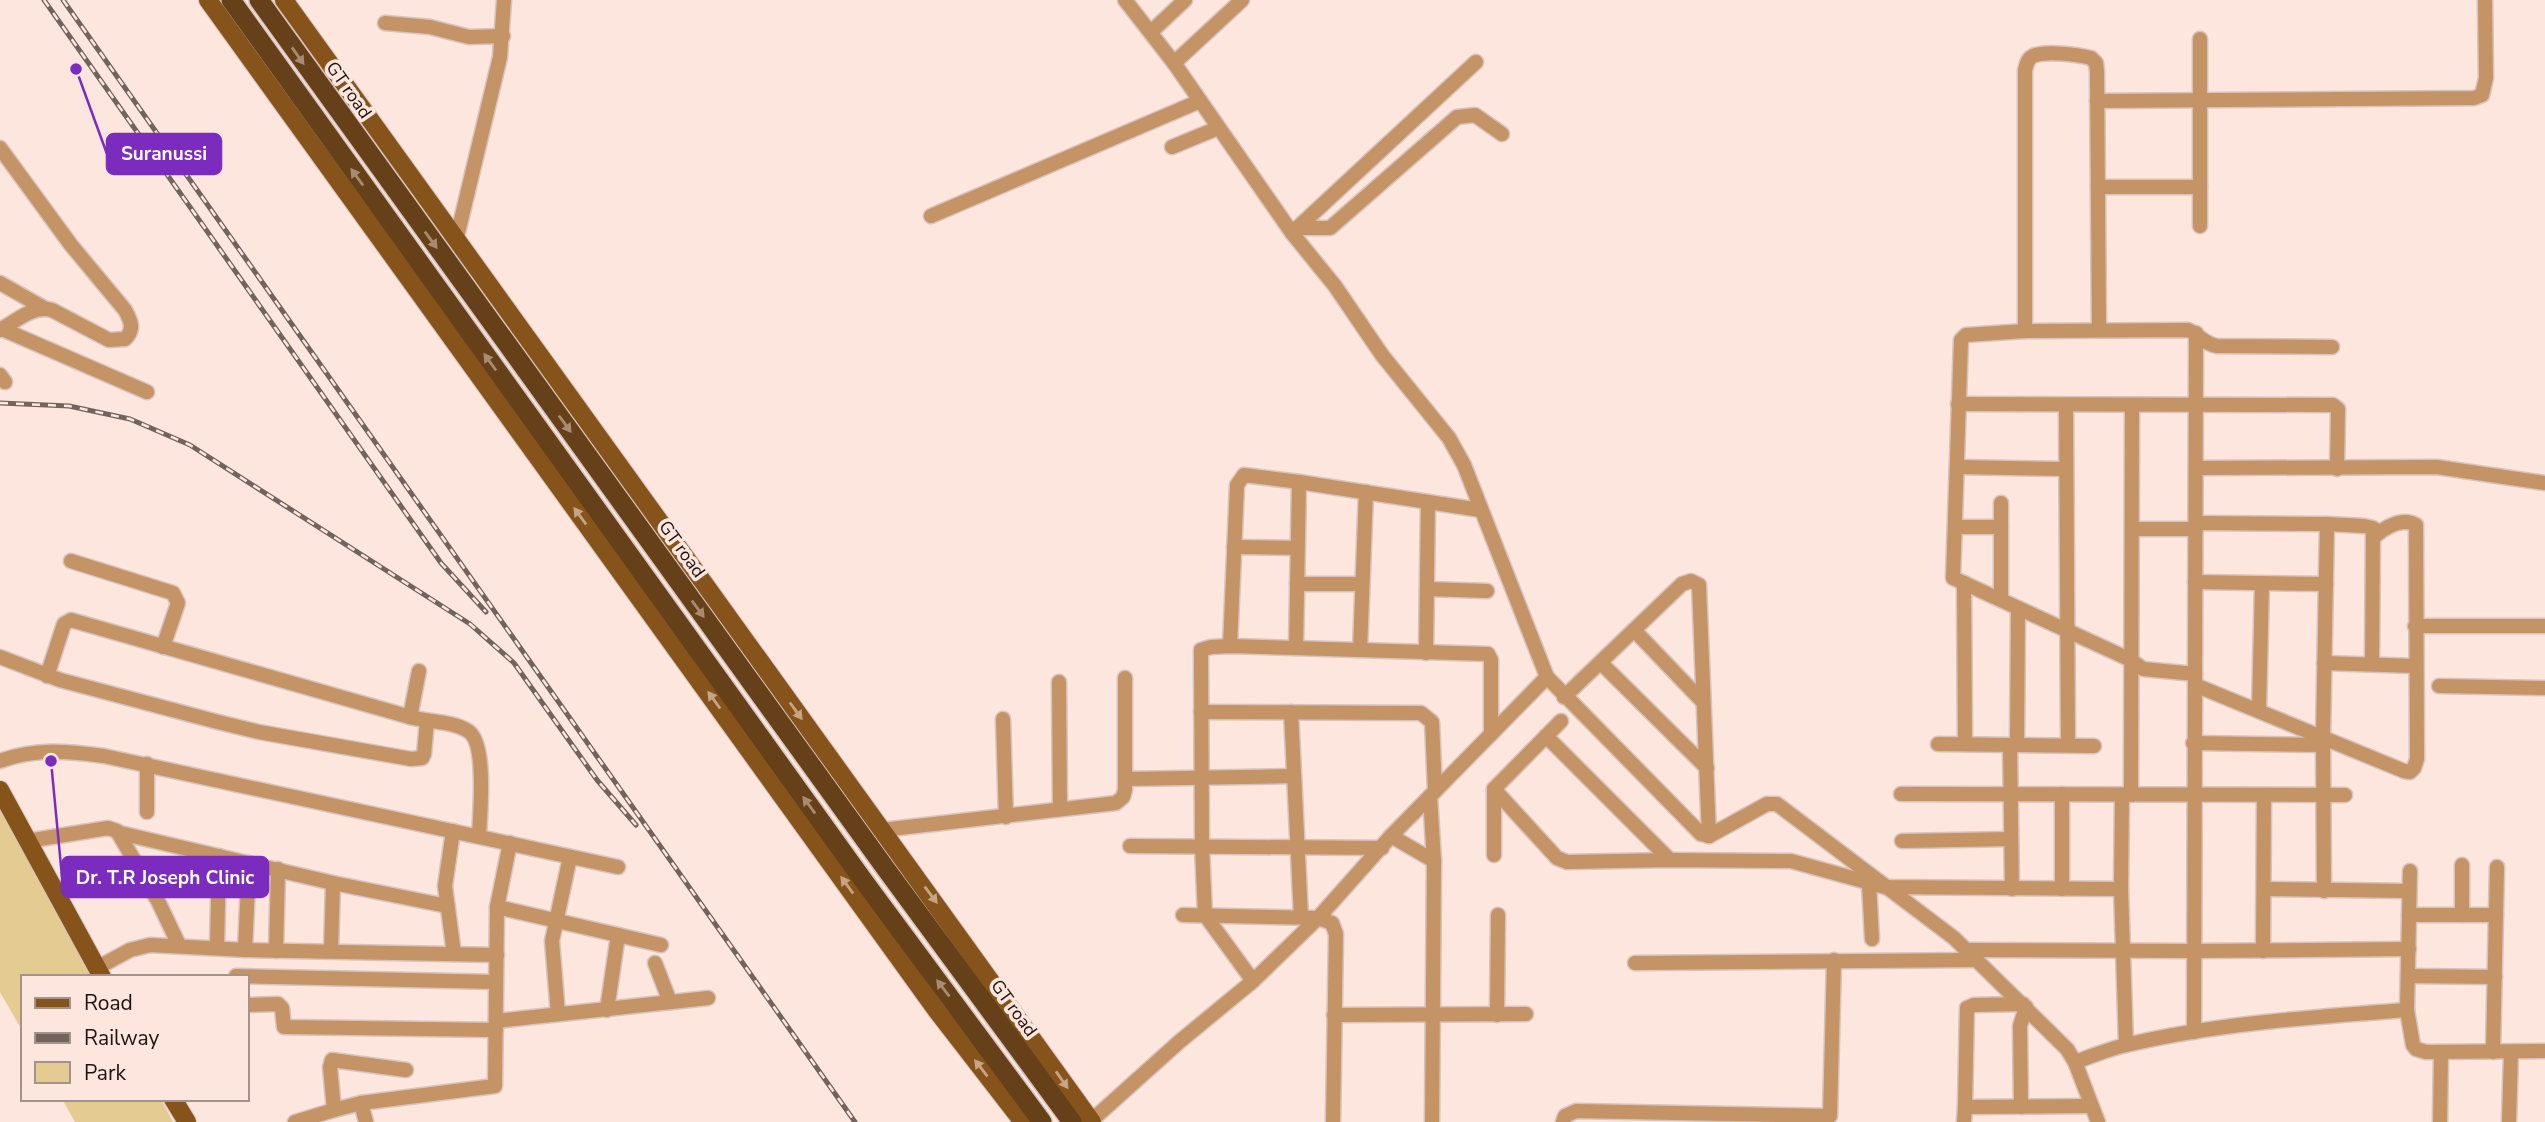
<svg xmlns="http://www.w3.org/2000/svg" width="2545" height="1122" viewBox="0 0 2545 1122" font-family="'Nunito Sans',sans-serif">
  <rect width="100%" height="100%" fill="#fce6de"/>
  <!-- green -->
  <g fill="#e4cb92">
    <polygon points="0,807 93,977 23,977 23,1032 0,992"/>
    <polygon points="62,1099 161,1099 173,1122 75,1122"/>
  </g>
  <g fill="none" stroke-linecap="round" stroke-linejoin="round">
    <!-- minor casing -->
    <g stroke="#d9c4bd" stroke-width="17">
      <g id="minor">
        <polyline points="1125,0 1174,63 1292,233 1335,286 1382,355 1449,438 1464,465 1547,677 1701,834 1709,836 1767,804 1777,804 1954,938 2067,1049 2075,1062 2098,1122"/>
        <polyline points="385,23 430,27 469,37 503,36"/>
        <polyline points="1151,32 1185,0"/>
        <polyline points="2200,39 2200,226"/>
        <polyline points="1174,63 1242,0"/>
        <polyline points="2097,101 2474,98 2482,95 2486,78 2485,0"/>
        <polyline points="1172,147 1218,128"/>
        <path d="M0,148L71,245L125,310C131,321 135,329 125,339L109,340L52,310C33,305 16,321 0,330"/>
        <polyline points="2098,187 2200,187"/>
        <polyline points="931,216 1200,101"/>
        <polyline points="1298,228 1330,228 1457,117 1475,115 1502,134"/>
        <polyline points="1293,232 1476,62"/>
        <polyline points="456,241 500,57 504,0"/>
        <polyline points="0,283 44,308"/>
        <polyline points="2,329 147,392"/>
        <path d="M2025,331V70C2027,64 2027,59 2033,56C2045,50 2079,55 2091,58L2096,63L2097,71L2099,330"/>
        <polyline points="0,375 5,382"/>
        <polyline points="1958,404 2333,405 2338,409 2337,469"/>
        <polyline points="2066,405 2068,745"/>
        <polyline points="1958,467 2065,469"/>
        <polyline points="2196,468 2437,467 2545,483"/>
        <polyline points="2001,503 2001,599"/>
        <polyline points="2196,523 2327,524 2364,526 2373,528 2372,664"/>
        <polyline points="1956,527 2001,527"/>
        <polyline points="2133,529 2196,529"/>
        <polyline points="1234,547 1297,548"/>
        <polyline points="71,561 173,593 178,603 163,647"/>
        <polyline points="2195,582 2326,584"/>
        <polyline points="1964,583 1965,744"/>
        <polyline points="1297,584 1362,584"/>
        <polyline points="1427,589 1487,591"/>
        <polyline points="2415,626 2545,626"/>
        <polyline points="1634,630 1703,702"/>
        <polyline points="1230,646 1237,485 1244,475 1299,482 1480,510"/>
        <polyline points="1296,648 1299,482"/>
        <polyline points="1360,650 1366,492"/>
        <polyline points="1426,653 1428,502"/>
        <polyline points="0,657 60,680 218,722 259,732 411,759 422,758 424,754 427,721"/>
        <polyline points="1601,663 1707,768"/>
        <polyline points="2324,663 2415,666"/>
        <path d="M2195,674L2143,669L2131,660L1953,578L1961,340L1966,335L2025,331L2188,330C2200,335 2204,344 2217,346L2332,347"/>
        <path d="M47,676L64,624L71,620L410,717C428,722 453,721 468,731C487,742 480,816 479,836"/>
        <polyline points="1059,682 1060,809"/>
        <path d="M2195,685L2404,771L2410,772L2414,768L2417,759L2416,525C2402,517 2386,527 2375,536"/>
        <polyline points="2439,686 2545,688"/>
        <polyline points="1564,697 1682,584 1691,581 1699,585 1709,836"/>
        <polyline points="2259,710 2262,584"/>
        <polyline points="1201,712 1421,713 1432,722 1435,791"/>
        <polyline points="1291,712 1301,917"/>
        <polyline points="410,717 419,671"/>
        <polyline points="1003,719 1006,817"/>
        <polyline points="1546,736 1670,860"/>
        <polyline points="2193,743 2323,745"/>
        <polyline points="1938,744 2094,746"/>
        <polyline points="2010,745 2012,889"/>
        <polyline points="2017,745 2018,608"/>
        <path d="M0,761C35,748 67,751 104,756L618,867"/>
        <polyline points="1126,779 1294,776"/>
        <polyline points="1494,789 1557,858 1567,862 1670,860 1791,861 1885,887 2121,889"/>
        <polyline points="1901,794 2345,795"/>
        <polyline points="2062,794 2062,889"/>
        <polyline points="2122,795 2121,889 2126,1045"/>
        <polyline points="2131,795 2132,405"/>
        <polyline points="1430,796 1434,861"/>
        <polyline points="147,812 147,764"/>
        <polyline points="882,830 1116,803 1123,797 1125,790 1125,678"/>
        <polyline points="453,831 445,886 454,954"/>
        <polyline points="120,833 333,883 447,906"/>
        <polyline points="1391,836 1434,861 1432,1122"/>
        <polyline points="27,841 108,828 117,831 158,901 179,945"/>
        <polyline points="1902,841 2011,839"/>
        <polyline points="1130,846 1382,848"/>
        <polyline points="1494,855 1494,789 1561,721"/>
        <polyline points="2462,865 2462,915"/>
        <polyline points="2410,871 2407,1010 2413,1045 2416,1049 2426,1052 2545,1051"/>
        <polyline points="1869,883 1872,939"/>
        <polyline points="2264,889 2409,891"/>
        <polyline points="2324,891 2323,737 2327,524"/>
        <polyline points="497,907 661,945"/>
        <polyline points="1183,915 1318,918 1332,923 1336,934 1333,1122"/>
        <polyline points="2409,915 2496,915"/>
        <polyline points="217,948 219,856"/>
        <polyline points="245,950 249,863"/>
        <polyline points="1965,950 2194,951 2409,949"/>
        <polyline points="276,951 278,869"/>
        <polyline points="331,951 333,883"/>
        <polyline points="2263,951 2264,795"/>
        <polyline points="655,963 670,1002"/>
        <polyline points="1635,963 1976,960"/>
        <polyline points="97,968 130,950 150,945 245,950 497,955"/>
        <polyline points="236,976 496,982"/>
        <polyline points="2408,976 2495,977"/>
        <polyline points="1253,981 1205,915 1202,847 1201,650 1211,647 1230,646 1488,654 1491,660 1491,734"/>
        <polyline points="2023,1004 1974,1005 1967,1008 1965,1107 2091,1106"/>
        <polyline points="247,1005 278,1004 282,1008 284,1027 496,1030"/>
        <polyline points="607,1010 618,935"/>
        <polyline points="558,1014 552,941 570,857"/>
        <polyline points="1334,1015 1526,1014"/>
        <polyline points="1497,1015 1498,915"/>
        <polyline points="497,1021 708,998"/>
        <polyline points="2194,1032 2196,333"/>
        <polyline points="2493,1052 2497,867"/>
        <path d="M2075,1062C2092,1056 2109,1049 2126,1045C2218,1023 2314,1017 2407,1010"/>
        <polyline points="361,1103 366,1122"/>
        <polyline points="2021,1107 2020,1026 2026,1007"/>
        <polyline points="334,1110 361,1103 495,1086 497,907 510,843"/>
        <polyline points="1091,1121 1179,1042 1253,981 1318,918 1391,836 1547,677"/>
        <polyline points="295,1122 334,1110 330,1067 332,1060 406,1070"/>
        <polyline points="1563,1122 1565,1116 1576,1111 1830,1116 1834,960"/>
        <polyline points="1964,1122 1965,1107"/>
        <polyline points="2440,1122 2441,1052"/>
        <polyline points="2509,1122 2511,1052"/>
      </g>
    </g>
    <!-- major casing -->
    <g stroke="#d9c4bd" stroke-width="20">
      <g id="major">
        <polyline points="208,0 937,1011 1023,1122"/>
        <path d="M284,0C552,375 824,747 1092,1122"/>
        <polyline points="0,790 102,977"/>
        <polyline points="173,1099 187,1122"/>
      </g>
    </g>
    <!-- highway casing -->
    <g stroke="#d9c4bd" stroke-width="22">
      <g id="highway">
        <polyline points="231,0 863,880 1042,1122"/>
        <polyline points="259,0 886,869 1072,1122"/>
      </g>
    </g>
    <!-- minor -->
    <use href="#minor" stroke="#c49366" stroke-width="14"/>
    <!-- major -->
    <use href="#major" stroke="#86531b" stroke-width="18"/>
    <!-- highway -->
    <use href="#highway" stroke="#664019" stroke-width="19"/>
    <!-- rail casing -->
    <g stroke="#72635d" stroke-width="5">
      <g id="rail">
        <polyline points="44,0 441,563 486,612"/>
        <polyline points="63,0 855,1122"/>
        <polyline points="0,403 69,406 130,419 190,445 470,624 514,663 597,780 636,825"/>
      </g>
    </g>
    <!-- rail -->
    <use href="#rail" stroke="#fce6de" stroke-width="2.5" stroke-dasharray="8" stroke-linecap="butt"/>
  </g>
  <!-- one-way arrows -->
  <defs><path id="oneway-solid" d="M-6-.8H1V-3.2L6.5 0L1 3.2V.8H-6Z" transform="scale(1.75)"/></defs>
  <g fill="#aa8b72">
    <use href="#oneway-solid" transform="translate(298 56) rotate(55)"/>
    <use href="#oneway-solid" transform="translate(357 177) rotate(-126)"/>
    <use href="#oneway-solid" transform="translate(431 240) rotate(54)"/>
    <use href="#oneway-solid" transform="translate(490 362) rotate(-126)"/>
    <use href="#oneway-solid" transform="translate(565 424) rotate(54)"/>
    <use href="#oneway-solid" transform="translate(698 609) rotate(54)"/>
    <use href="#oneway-solid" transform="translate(809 805) rotate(-126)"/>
    <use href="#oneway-solid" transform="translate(943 988) rotate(-127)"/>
  </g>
  <g fill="#c7a486">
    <use href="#oneway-solid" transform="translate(580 516) rotate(-126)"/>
    <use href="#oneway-solid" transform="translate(714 700) rotate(-126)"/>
    <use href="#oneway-solid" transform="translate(796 711) rotate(54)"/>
    <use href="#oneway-solid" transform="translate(847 885) rotate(-126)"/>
    <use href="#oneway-solid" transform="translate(931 895) rotate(53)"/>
    <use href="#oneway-solid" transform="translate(981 1068) rotate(-128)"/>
    <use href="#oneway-solid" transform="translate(1062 1080) rotate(55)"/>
  </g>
  <g text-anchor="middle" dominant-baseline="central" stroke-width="7" stroke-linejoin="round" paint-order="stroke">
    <!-- street labels -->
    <g font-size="18" fill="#1f130f" stroke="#fce6de">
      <text transform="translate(349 90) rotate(55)">GT road</text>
      <text transform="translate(682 549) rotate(54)">GT road</text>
      <text transform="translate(1014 1008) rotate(54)">GT road</text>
    </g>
  </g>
  <!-- callouts -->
  <path fill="none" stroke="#7b2cbf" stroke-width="2.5" d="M76 69L107 154M51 761L62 877"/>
  <g fill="#7b2cbf" stroke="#fce6de" stroke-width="2.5">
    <circle cx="76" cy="69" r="7"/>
    <circle cx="51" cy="761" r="7"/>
  </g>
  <g fill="#7b2cbf" stroke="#7b2cbf" stroke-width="2.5">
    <rect x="107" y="134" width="114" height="40" rx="7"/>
    <rect x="62" y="857" width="206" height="40" rx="7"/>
  </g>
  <g font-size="19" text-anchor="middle" font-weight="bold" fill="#fff">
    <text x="164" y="160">Suranussi</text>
    <text x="165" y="884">Dr. T.R Joseph Clinic</text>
  </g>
  <!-- legend -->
  <rect x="21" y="975" width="228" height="126" fill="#fce6de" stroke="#a4928b" stroke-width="2"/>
  <rect x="35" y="998" width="35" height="10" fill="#86531b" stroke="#a4928b" stroke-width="2"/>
  <text x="84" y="1010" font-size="21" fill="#1f130f">Road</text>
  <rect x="35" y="1033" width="35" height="10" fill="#72635d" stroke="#a4928b" stroke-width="2"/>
  <text x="84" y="1045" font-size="21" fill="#1f130f">Railway</text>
  <rect x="35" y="1062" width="35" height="21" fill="#e4cb92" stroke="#a4928b" stroke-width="2"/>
  <text x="84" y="1080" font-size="21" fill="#1f130f">Park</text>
</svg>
